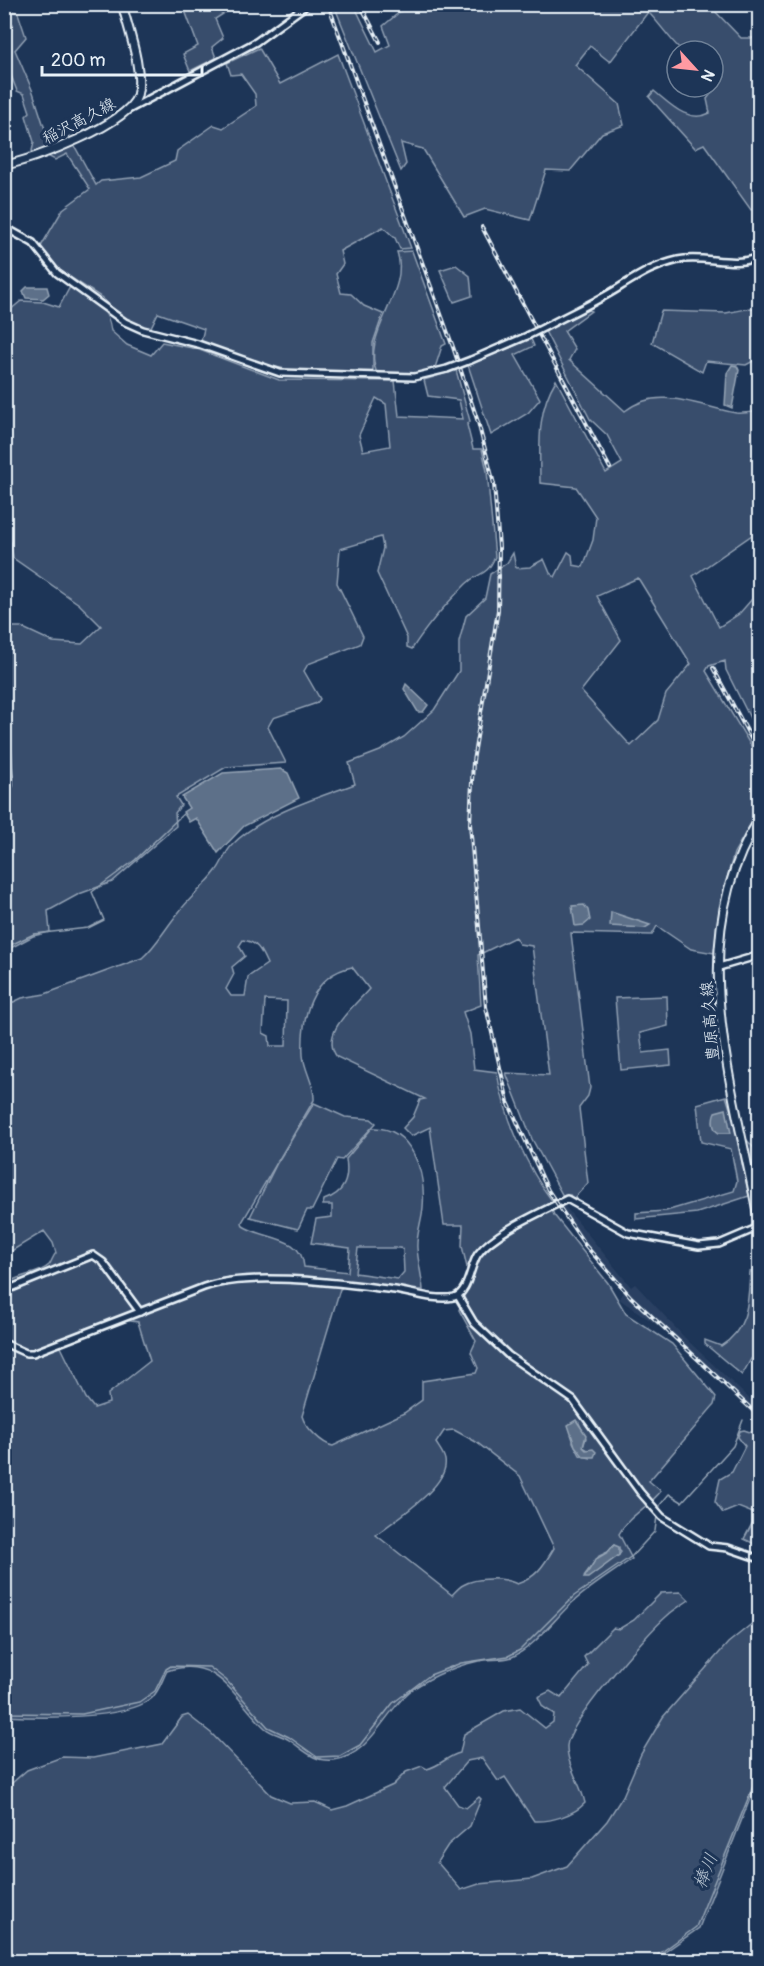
<svg xmlns="http://www.w3.org/2000/svg" width="764" height="1966" viewBox="0 0 764 1966" font-family="Pangolin,'Klee One',sans-serif">
  <rect width="100%" height="100%" fill="#1d3557"/>
  <filter id="ink" filterUnits="userSpaceOnUse"><feTurbulence type="fractalNoise" baseFrequency=".0167" numOctaves="2"/><feDisplacementMap in="SourceGraphic" scale="12" xChannelSelector="R" yChannelSelector="G"/><feConvolveMatrix kernelMatrix="1 2 1 2 8 2 1 2 1" color-interpolation-filters="sRGB"/></filter>
  <g filter="url(#ink)">
    <!-- built -->
    <polygon fill="#2a4162" points="563,1204 631,1287 635,1284 685,1338 759,1408 759,1420 660,1327 619,1299 625,1291 579,1240 558,1207"/>
    <!-- green -->
    <g fill="#374d6c" stroke="#909fb2" stroke-width="1.5" fill-rule="evenodd">
      <polygon points="183,5 206,5 208,7 237,5 215,19 223,38 212,47 216,58 190,71 183,54 198,46"/>
      <path d="M334,5H354L377,52L390,45L383,26L408,5H709L741,38H759V208L751,210L704,144L695,148L649,97L654,91C670,104 688,124 710,113L707,99L721,80L713,74V51C704,51 693,53 683,51C678,50 656,19 648,12L610,62L590,46L575,65L619,104L624,125L602,133L570,171L546,170L530,220L485,209L464,217L423,149L401,143L406,164L401,171Z"/>
      <polygon points="5,9 18,13 26,37 15,50 33,92 50,145 74,145 96,185 101,181 141,177 175,161 177,151 214,125 223,128 256,106 255,94 241,74 231,75 227,63 259,48 280,84 338,54 411,248 400,249 395,238 383,227 340,251 343,264 336,274 341,293 351,294 364,306 383,314 373,343 373,375 291,370 250,362 201,341 204,329 158,313 150,329 133,323 120,315 101,297 59,270 40,248 63,209 90,189 67,154 55,160 42,153 34,154 32,151 34,142 26,116 30,112 24,94 17,91 5,60 5,38 9,37 13,24 5,22"/>
      <path d="M412,251L446,344L442,346L434,371L421,375L377,374C360,332 411,293 397,252Z"/>
      <polygon points="456,265 470,276 472,296 454,302 440,270"/>
      <path d="M71,285C91,298 108,305 111,331L127,345L151,355L162,342L197,349L279,380L395,381L399,416L463,419L459,400L428,396L424,380L456,370L470,421L467,425L473,449H482L487,471L495,557C486,578 479,571 466,584C446,604 427,625 412,649L407,647V638L377,573L383,548L381,537L340,549L337,583L363,636L360,644L308,664L304,671L320,699L317,703L273,718L268,727L286,763L226,767L176,797L181,805L175,813L176,826L112,882L79,894L48,911L50,932L33,936L5,951V627H21L53,642L82,644L101,626L79,604L13,558L11,542L5,540L4,315L21,301L43,302L59,307ZM376,398L386,404L390,446L363,451L359,435Z"/>
      <path d="M585,308L591,311L564,331L575,349L569,360L625,411C659,384 699,407 736,413C744,414 752,412 759,411L757,438L759,530L693,576L719,627L739,614L759,591V736L726,670L725,661L709,666L706,671L759,759V809L734,853L725,886L714,953L691,949L657,926L652,935L571,933L590,1088L588,1096L579,1108L588,1183L573,1199L570,1195L564,1198L532,1139L506,1073L549,1075L532,946L519,944L515,937L478,955L481,1005L463,1012L470,1034L474,1069L497,1072C503,1113 527,1169 553,1202L550,1205L554,1215L608,1283L626,1314L672,1344L716,1397L714,1405L649,1481L661,1491C649,1507 628,1516 619,1534L632,1559C612,1573 591,1586 573,1602C554,1619 535,1647 512,1657C503,1660 494,1659 485,1660C462,1663 432,1676 413,1689C385,1709 371,1757 333,1760C313,1762 304,1750 289,1740C282,1735 272,1734 265,1728C234,1699 218,1654 167,1671C162,1680 159,1692 151,1699C124,1720 39,1718 5,1716V1285C20,1273 37,1276 49,1265C52,1262 52,1257 56,1253L53,1243L44,1231L5,1255V1006L22,998L45,994L142,958C157,945 166,927 179,912C190,897 205,886 216,871C223,863 224,853 233,844C262,815 316,798 355,784L349,763L380,751L404,737L434,710L459,671V642L466,616L485,598L490,574L507,563L513,553L516,568L530,567L544,559L550,573L555,577L568,552L572,555L573,565L583,567L593,540L596,517L576,487L540,483C540,446 536,412 556,380L606,473L622,463L607,435L590,419L545,331ZM638,578L691,664L666,694L658,720L631,746L581,691L621,640L597,596ZM243,940C258,942 261,951 267,964L248,977L245,996H231L226,989L234,974L232,967L245,956L239,946ZM352,967L369,989C354,1007 319,1033 337,1057L425,1099L420,1100L413,1117L403,1128L411,1136L430,1127L444,1225H463L462,1246L470,1280L459,1310L476,1341L471,1352L478,1368L476,1373L422,1381V1400L404,1413L333,1446C322,1444 305,1427 302,1416L340,1289L348,1284L423,1290C422,1276 418,1262 417,1248C416,1235 422,1220 423,1207C426,1173 412,1126 372,1128L346,1159C349,1179 345,1193 324,1200L323,1205H332V1217L316,1219L311,1243L350,1248L348,1272L304,1267C302,1235 265,1240 243,1226L242,1222L314,1100C315,1085 304,1070 303,1055C301,1018 311,975 352,967ZM265,1000L287,1001L286,1046H270L269,1036L263,1033ZM358,1248H400L403,1250L404,1272L398,1279L355,1273ZM124,1320L138,1322L150,1361L108,1394L109,1403L94,1408L86,1398L60,1345ZM579,1423L586,1438L583,1447L588,1450L590,1458L580,1455L573,1442ZM454,1430L476,1442L520,1476L554,1548C544,1565 536,1578 517,1584C504,1577 476,1577 463,1585C459,1587 455,1592 452,1595L376,1535C394,1520 450,1486 445,1460C444,1454 439,1448 436,1443L444,1431ZM614,1545L621,1552L619,1555L584,1576L599,1556L608,1552Z"/>
      <polygon points="751,308 759,310 759,358 746,365 706,361 702,372 652,343 661,311 726,313"/>
      <polygon points="531,339 534,346 515,355 540,399 528,413 491,435 468,365"/>
      <polygon points="667,996 668,1026 640,1033 643,1053 670,1050 671,1065 621,1070 615,998"/>
      <polygon points="726,1096 733,1118 749,1196 697,1213 636,1219 636,1213 666,1211 734,1191 737,1181 731,1149 701,1142 697,1104"/>
      <polygon points="314,1103 345,1117 371,1119 376,1123 342,1160 337,1159 312,1210 307,1210 298,1229 250,1217 277,1163"/>
      <polygon points="746,1139 759,1154 759,1207"/>
      <path d="M759,1271V1353L751,1359L742,1375L705,1344V1340L721,1346C749,1328 748,1302 750,1272Z"/>
      <polygon points="744,1430 759,1435 759,1546 744,1539 755,1518 753,1513 738,1507 723,1513 715,1502 720,1479 732,1472 745,1446 738,1437 740,1431"/>
      <path d="M681,1592L689,1600C682,1605 673,1610 667,1616C647,1633 568,1723 567,1746C567,1766 581,1784 585,1803C574,1815 551,1822 534,1821L505,1777L498,1781L482,1758L467,1761L445,1787L458,1805L466,1808L479,1797L481,1799L470,1826L448,1845L437,1862L461,1890L479,1884L532,1879L567,1866L607,1821L623,1796L641,1754L663,1717L728,1643L759,1618V1776L699,1928L652,1961L60,1962L49,1957L45,1961H5V1789L27,1770L62,1757L93,1758L162,1744L182,1717L188,1715L211,1733L271,1795L290,1803L315,1802L332,1810L347,1806L393,1785L406,1772L422,1766L427,1769C440,1766 447,1756 460,1753L464,1734L504,1711L520,1708L545,1728L553,1722L554,1714L543,1707L538,1697L550,1691L561,1698L588,1665L584,1657L613,1628L619,1629L634,1620L661,1593Z"/>
    </g>
    <!-- water -->
    <g fill="#5d7089" stroke="#95a4b5" stroke-width="1.5">
      <polygon points="27,287 47,287 49,294 43,299 26,298 23,291"/>
      <polygon points="732,365 737,366 739,370 732,408 725,405 727,373"/>
      <polygon points="406,684 428,705 423,712 418,712 404,689"/>
      <polygon points="281,769 288,773 299,798 244,826 218,853 196,818 189,822 183,812 189,808 182,797 223,773"/>
      <polygon points="584,905 588,910 590,920 584,925 575,926 572,906"/>
      <polygon points="611,912 650,925 645,928 610,926"/>
      <path d="M726,1109L731,1133H719C712,1130 712,1118 715,1112Z"/>
      <polygon points="576,1420 586,1435 583,1447 586,1450 593,1449 596,1452 594,1457 584,1457 575,1446 568,1425"/>
      <polygon points="614,1545 619,1547 619,1555 588,1578 584,1578 596,1559 608,1552"/>
    </g>
    <g fill="none" stroke-linecap="round" stroke-linejoin="round">
      <!-- stream -->
      <g stroke="#95a4b5" stroke-width="1.5">
        <polyline points="4,948 34,934 88,928 104,920 92,892 135,860 184,813"/>
        <polyline points="659,1512 660,1505 669,1494 682,1502 733,1446 743,1420"/>
        <polyline points="4,1713 82,1714 139,1702 155,1691 166,1669 171,1666 209,1667 226,1680 268,1727 289,1737 317,1757 340,1756 360,1745 393,1703 430,1675 461,1663 508,1656 520,1650 574,1596 632,1556 655,1531 657,1516"/>
        <polyline points="648,1962 696,1927 760,1769"/>
      </g>
      <!-- minor casing -->
      <g stroke="#e8f1f8" stroke-width="10">
        <g id="minor">
          <polyline points="130,109 256,42 308,4"/>
          <polyline points="4,227 33,243 57,273 125,322 143,330 198,344 280,373 414,377 447,369"/>
          <path d="M545,327C571,313 599,301 623,285C641,274 656,265 678,260C705,254 734,269 760,256"/>
          <polyline points="471,360 527,336"/>
          <polyline points="5,712 9,785"/>
          <polyline points="719,967 760,955"/>
          <polyline points="4,1291 93,1255 103,1262 140,1312"/>
          <polyline points="458,1296 474,1323 508,1355 573,1400 640,1492 662,1517 709,1546 728,1548 760,1559"/>
          <path d="M4,1343L26,1353H33L204,1287C251,1270 345,1284 395,1290C413,1293 437,1301 454,1297C469,1293 470,1265 478,1254C494,1232 542,1212 567,1199L628,1233L699,1246L719,1244L759,1227"/>
        </g>
      </g>
      <!-- major casing -->
      <g stroke="#e8f1f8" stroke-width="11">
        <g id="major">
          <path d="M4,165C32,161 130,123 137,96C144,72 128,28 122,4"/>
          <path d="M760,818C679,942 737,1095 760,1228"/>
        </g>
      </g>
      <!-- minor -->
      <use href="#minor" stroke="#1d3557" stroke-width="5"/>
      <!-- major -->
      <use href="#major" stroke="#1d3557" stroke-width="7"/>
      <!-- rail casing -->
      <g stroke="#e8f1f8" stroke-width="4">
        <g id="rail">
          <polyline points="328,4 453,347 478,422 494,484 499,547 498,610 473,761 470,824 486,1007 508,1102 548,1190 585,1245 631,1297 760,1417"/>
          <polyline points="360,4 380,42"/>
          <polyline points="482,227 610,468"/>
          <polyline points="713,668 760,755"/>
        </g>
      </g>
      <!-- rail -->
      <use href="#rail" stroke="#1d3557" stroke-width="1.5" stroke-dasharray="4.5" stroke-linecap="butt"/>
      <!-- minor-bridge casing -->
      <g stroke="#e8f1f8" stroke-width="10" stroke-linecap="butt">
        <g id="minor-bridge">
          <polyline points="527,336 545,327"/>
          <polyline points="447,369 471,360"/>
        </g>
      </g>
      <!-- minor-bridge -->
      <use href="#minor-bridge" stroke="#1d3557" stroke-width="5"/>
    </g>
  </g>
  <g text-anchor="middle" dominant-baseline="central" stroke-width="6" stroke-linejoin="round" paint-order="stroke">
    <!-- street labels -->
    <g font-size="16" fill="#e8f1f8" stroke="#1d3557">
      <text transform="translate(79 121) rotate(-28)">稲沢高久線</text>
      <text transform="translate(710 1021) rotate(-95)">豊原高久線</text>
    </g>
    <!-- water labels -->
    <g font-size="18" font-style="italic" fill="#b7c4d1" stroke="#1d3557">
      <text transform="translate(706 1871) rotate(-68)">棒川</text>
    </g>
  </g>
  <!-- margin -->
  <rect width="764" height="1966" fill="none" stroke="#1d3557" stroke-width="24"/>
  <rect x="12" y="12" width="740" height="1942" fill="none" stroke="#e8f1f8" stroke-width="2" filter="url(#ink)"/>
  <!-- north arrow -->
  <g transform="translate(695 69) rotate(117)"><circle r="28" fill="#1d3557" stroke="#6e8097" stroke-width="1.5"/>
  <path d="M0-4.5L10 22L0 15L-10 22Z" fill="#ff9aa2"/>
  <text y="-9" font-size="16" font-weight="bold" text-anchor="middle" fill="#e8f1f8">N</text>
  </g>
  <!-- scale -->
  <path d="M42 66v9h160v-9" fill="none" stroke="#e8f1f8" stroke-width="3"/>
  <text x="51" y="66" font-size="18" fill="#e8f1f8" stroke="#1d3557" stroke-width="4.5" paint-order="stroke">200 m</text>
</svg>
